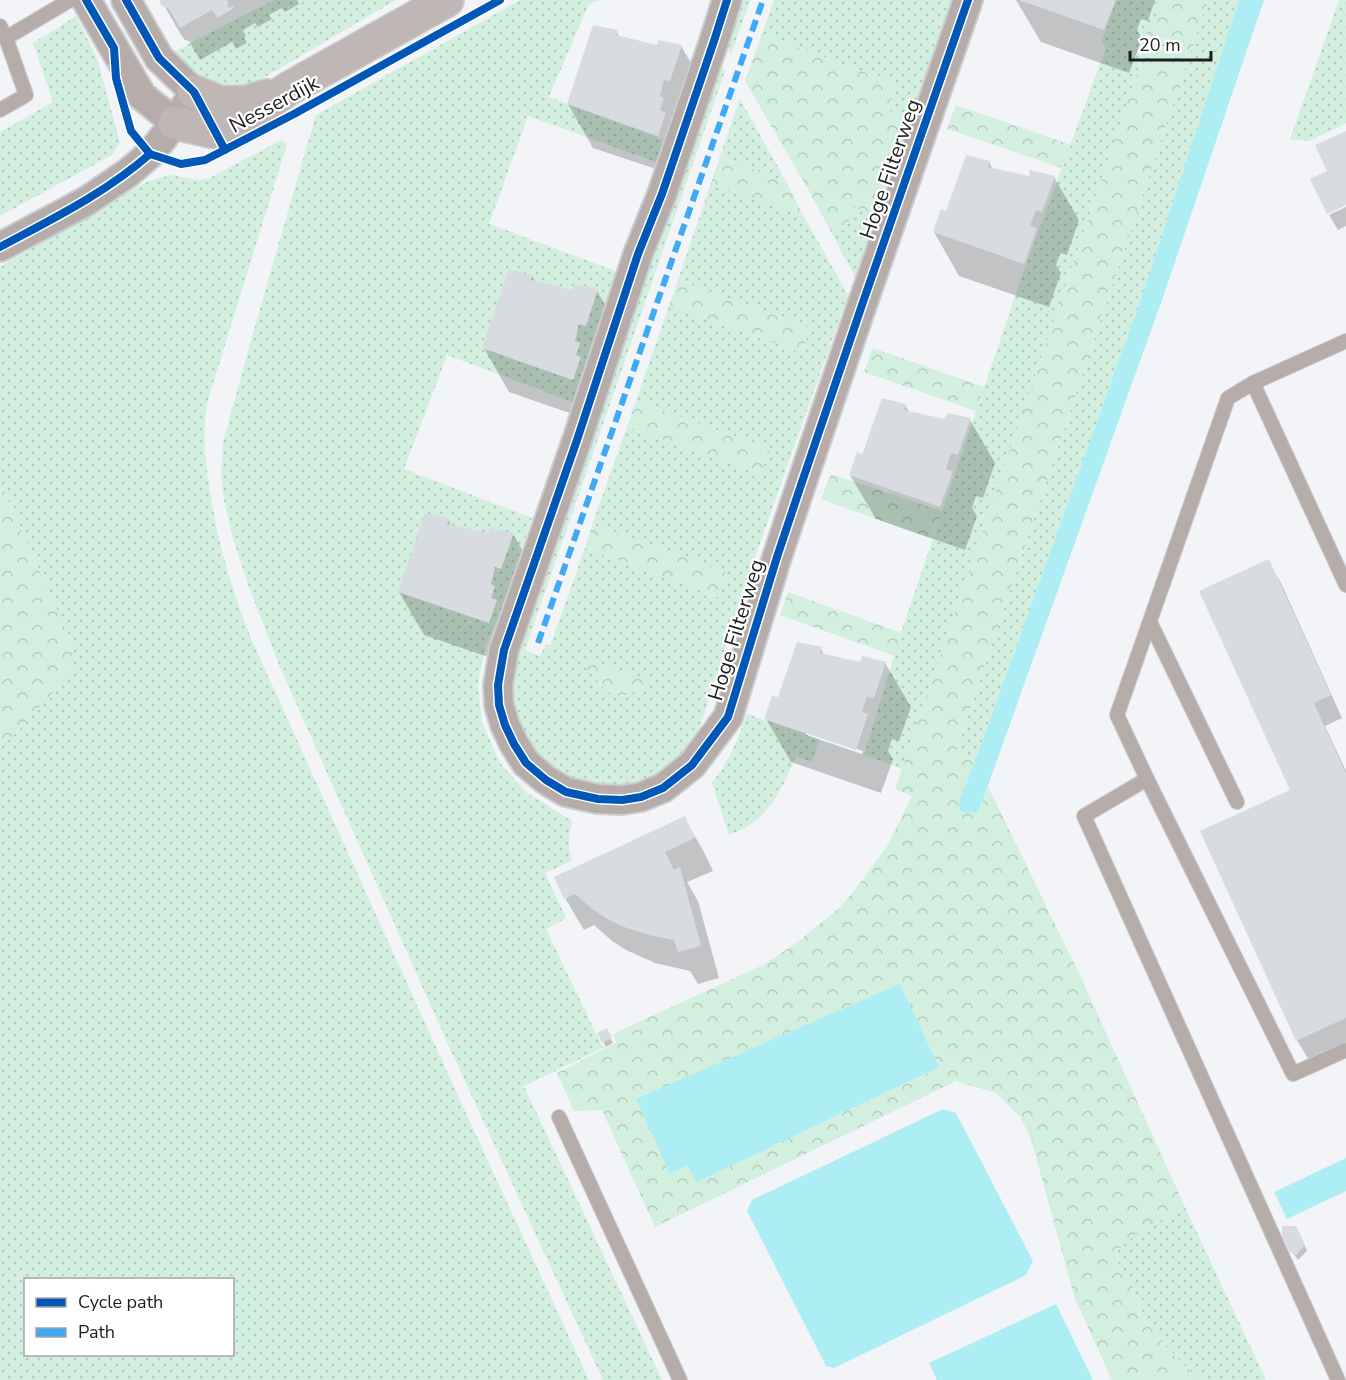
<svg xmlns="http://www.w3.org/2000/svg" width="1346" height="1380" viewBox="0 0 1346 1380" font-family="'Nunito Sans',sans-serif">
  <defs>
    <pattern id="grass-dots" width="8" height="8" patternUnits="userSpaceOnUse" patternTransform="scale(1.5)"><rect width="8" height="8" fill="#d2efdf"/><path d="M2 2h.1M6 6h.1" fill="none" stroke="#b4ccbf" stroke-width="1.8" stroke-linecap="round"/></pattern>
    <pattern id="forest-crowns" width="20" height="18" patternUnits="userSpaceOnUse" patternTransform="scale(1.5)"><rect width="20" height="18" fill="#d2efdf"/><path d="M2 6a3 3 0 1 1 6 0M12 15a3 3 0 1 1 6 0" fill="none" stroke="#b4ccbf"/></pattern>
  </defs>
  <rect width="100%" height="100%" fill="#f2f4f7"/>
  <!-- grass -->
  <g fill="url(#grass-dots)" fill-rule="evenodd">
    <polygon points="274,0 396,0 238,93 211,85 185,68 173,52"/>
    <path d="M520,0H601L589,3L549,97L664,140L656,162L528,116L489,224L618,272L573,402L447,355L404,469L532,518L499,615L485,648L478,683L482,723L500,763L526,792L572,821C569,835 567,847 572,861L545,873L566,918L546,929L603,1048L524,1086L662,1380H603L451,1051L279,665L250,590L234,542L224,500L221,477L223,442L259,312L316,115Z"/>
    <polygon points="739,0 750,0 731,55 724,43"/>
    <polygon points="774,0 953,0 910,119 855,277 827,224 845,231 745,81 888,110 896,84 762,34"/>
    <polygon points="1116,0 1162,0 902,769 864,755 901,633 1017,290 1106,48 1102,41"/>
    <polygon points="1208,0 1239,0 1143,293 976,759 956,752"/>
    <polygon points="1339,0 1346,0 1346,123 1309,141 1290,139"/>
    <polygon points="76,16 97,58 120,142 112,155 0,216 0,132 53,102 33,43"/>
    <polygon points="718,60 725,71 525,650 540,656 546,644 550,646 585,548 718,597 726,572 592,525 627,427 760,474 770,450 636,400 669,306 802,353 810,328 678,280 711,183 803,215 848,295 736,611 718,672 699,729 690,746 676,762 646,781 621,787 587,785 556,770 523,740 511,713 514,651"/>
    <polygon points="740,99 787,183 720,156"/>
    <path d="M281,140L287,144L208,400C202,430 205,461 210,491C218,545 233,595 254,645L459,1098L589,1380H0V747L19,730L69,674L73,646L0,482V267L144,183L170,175L199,180L208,179ZM26,1280H232V1354H26Z"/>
    <path d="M747,714L819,739L812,762L796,756C785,782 774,808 751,824C744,829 736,832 729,835L712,783C730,760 737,741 747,714Z"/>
    <polygon points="1185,1207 1266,1380 1203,1380 1193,1374 1162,1342 1147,1323 1135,1295 1116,1259 1118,1250 1136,1234"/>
  </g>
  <!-- forest -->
  <g fill="url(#forest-crowns)" fill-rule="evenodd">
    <path d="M1162,0H1208L956,752L976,759L957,807L978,813L988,786L1083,982L1185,1207L1136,1234L1118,1250L1116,1259L1135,1295L1147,1323L1162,1342L1193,1374L1203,1380H1112L1075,1299L1031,1139L1021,1118L996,1093L956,1081L655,1227L602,1110L574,1111L557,1073L616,1043L613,1034L763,965L795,944L838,909L855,890L888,845L912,796L895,789L902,769ZM900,984L939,1067L698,1181L687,1164L670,1174Z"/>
    <polygon points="762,34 896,84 888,110 910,119 876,215 854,207 845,231 827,224 808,189 745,81"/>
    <polygon points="956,105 1071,145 1062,168 947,129"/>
    <polygon points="720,156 787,183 803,215 711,183"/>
    <polygon points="678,280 810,328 802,353 669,306"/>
    <polygon points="873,348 984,387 976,411 864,372"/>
    <polygon points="636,400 770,450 760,474 627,427"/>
    <polygon points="831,474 942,511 932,539 821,499"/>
    <polygon points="0,482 73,646 70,674 19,730 0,747"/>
    <polygon points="592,525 726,572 718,597 585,548"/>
    <polygon points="788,592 901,633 895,656 780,615"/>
    <polygon points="577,657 655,683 622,697 607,692"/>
  </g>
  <!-- water -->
  <g fill="#aceef3">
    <polygon points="1239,0 1264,0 1163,297 978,813 964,812 957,807 976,759 1143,293"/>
    <polygon points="900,984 939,1067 697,1182 687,1165 670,1174 636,1099"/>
    <polygon points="943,1109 956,1113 1033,1261 1026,1275 834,1368 826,1366 747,1211 752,1200"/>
    <polygon points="1346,1158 1346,1191 1287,1219 1274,1192"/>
    <polygon points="1056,1304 1093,1380 937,1380 929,1363"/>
  </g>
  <!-- shadow -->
  <g fill="#0003" fill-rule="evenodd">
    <polygon points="161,0 297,0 299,4 285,12 282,8 269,15 272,19 258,27 255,23 243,30 246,36 244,37 247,43 236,49 232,42 200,60 189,41 185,40 181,35"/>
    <polygon points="1016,0 1155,0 1148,21 1141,19 1137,30 1142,39 1129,73 1041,42"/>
    <polygon points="617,32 620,38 657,47 681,46 707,90 686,150 690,157 683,178 593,148 568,104"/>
    <polygon points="989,162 993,170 1030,178 1054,177 1079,220 1067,255 1060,253 1056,265 1061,273 1049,307 959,276 934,232 947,213"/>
    <polygon points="1346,207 1346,226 1338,230 1329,215"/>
    <polygon points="532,276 536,283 573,291 597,291 622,334 601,395 605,402 598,423 509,392 484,348"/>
    <polygon points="905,405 909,412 946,421 970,420 995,463 983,498 976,496 972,508 977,516 965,550 876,519 850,475 863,456"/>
    <polygon points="448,520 452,527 488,535 513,534 538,578 517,638 521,645 514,666 424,635 399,592"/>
    <polygon points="1268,561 1281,583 1342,718 1325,726 1346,771 1346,1046 1310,1062 1297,1040 1292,790"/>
    <path d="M821,649L825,656L861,664L885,663L911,707L899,741L892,739L888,751L893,759L881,793L791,762L766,719L779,699ZM806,732L863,751L862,754L806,735Z"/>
    <polygon points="684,818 703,850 713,871 687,882 698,901 719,978 698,984 690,971 655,963 626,950 612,941 594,925 584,930 565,898"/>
    <polygon points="606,1030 613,1043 606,1047 599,1034"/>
    <polygon points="1299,1233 1307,1251 1298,1260 1290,1249"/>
  </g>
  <!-- building -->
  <g fill="#d8dbdf">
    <polygon points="159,0 227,0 229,3 227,5 229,8 233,6 234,8 217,18 212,10 180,28 169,9 161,5"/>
    <polygon points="1019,0 1116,0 1104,30"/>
    <polygon points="593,25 618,30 616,35 657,45 659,40 682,45 670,81 664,80 660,96 664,98 660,110 666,113 658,136 567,104"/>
    <polygon points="1346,131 1346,205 1327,214 1310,179 1327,171 1315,145"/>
    <polygon points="966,155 990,161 988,167 1029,176 1030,170 1055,176 1042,212 1036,210 1030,226 1037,228 1024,264 933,232 941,209 946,211"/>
    <polygon points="509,269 533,275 531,280 572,290 574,284 598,289 586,326 579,324 575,341 580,343 576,355 581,357 573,380 482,348"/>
    <polygon points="882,398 906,404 904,410 945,419 947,413 971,418 958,455 951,453 946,469 953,471 940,507 849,475 857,452 862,455"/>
    <polygon points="425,513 449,518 447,524 488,533 490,528 514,533 501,569 495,567 491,584 495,586 491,598 497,600 489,623 398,592"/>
    <polygon points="1269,559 1331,695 1314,703 1346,774 1346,1018 1296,1041 1200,831 1290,790 1199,591"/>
    <polygon points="797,642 822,647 820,653 860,662 862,656 886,662 874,698 867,697 862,712 868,714 856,750 764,719 772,696 778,697"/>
    <polygon points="685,816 695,838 665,852 674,870 680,867 701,946 678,952 674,940 652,936 621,926 606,918 592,909 575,894 564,899 554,877"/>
    <polygon points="607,1028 612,1038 602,1043 597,1033"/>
    <polygon points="1282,1226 1296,1226 1305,1245 1295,1256 1288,1250 1282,1235"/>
  </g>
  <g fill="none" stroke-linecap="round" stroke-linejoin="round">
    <!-- lane casing -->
    <g stroke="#cccdd0" stroke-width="16">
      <g id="lane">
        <polyline points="0,26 6,38 26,95 0,110"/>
        <polyline points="6,38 70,0"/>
        <polyline points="1346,341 1253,383 1228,398 1117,715 1147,779 1293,1074 1346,1050"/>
        <polyline points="1253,383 1346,585"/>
        <polyline points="1150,622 1237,802"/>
        <polyline points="1147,779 1084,816 1338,1380"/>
        <polyline points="559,1117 680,1380"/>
      </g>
    </g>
    <!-- street casing -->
    <g stroke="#cccdd0" stroke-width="32">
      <g id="street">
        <polyline points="86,0 142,96 175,123"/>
        <polyline points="727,0 714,41 662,194 638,254 577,440 504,650 498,685 499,705 505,725 514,744 526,763 546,780 566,792 598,799 622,800 641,797 663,788 692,765 728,717 777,557 801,485 862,305 968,0"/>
        <polyline points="0,247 85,202 128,173 150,154 175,123 194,92 159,58 126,0"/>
      </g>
    </g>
    <!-- secondary casing -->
    <g stroke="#cccdd0" stroke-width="36">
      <g id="secondary">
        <polyline points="194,92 221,103 247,102 267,96"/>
        <polyline points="175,123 215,132 257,111 288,89 447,0"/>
      </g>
    </g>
    <!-- lane -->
    <use href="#lane" stroke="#b6adab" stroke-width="14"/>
    <!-- street -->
    <use href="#street" stroke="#b6adab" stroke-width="28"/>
    <!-- secondary -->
    <use href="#secondary" stroke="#bfb7b6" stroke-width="33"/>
    <!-- quiet -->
    <polyline stroke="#3fa9f5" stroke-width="6" stroke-dasharray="12 6" stroke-linecap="butt" points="538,643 763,0"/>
    <!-- cycleway casing -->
    <g stroke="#fff" stroke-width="11">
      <g id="cycleway">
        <polyline points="86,0 114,48 116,78 131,131 150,154"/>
        <polyline points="126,0 159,58 194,92 225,150"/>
        <polyline points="727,0 714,41 662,194 638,254 577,440 504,650 498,685 499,705 505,725 514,744 526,763 546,780 566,792 598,799 622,800 641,797 663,788 692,765 728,717 777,557 801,485 862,305 968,0"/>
        <polyline points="150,154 181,164 205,160 294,114 500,0"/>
        <path d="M0,247C54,218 104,194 150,154"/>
      </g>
    </g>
    <!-- cycleway -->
    <use href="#cycleway" stroke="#0057b8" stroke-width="8"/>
  </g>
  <g text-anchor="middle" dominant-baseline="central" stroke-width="4.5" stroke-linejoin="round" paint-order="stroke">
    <!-- street labels -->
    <g font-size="21" fill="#1d1e21" stroke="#fff">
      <text transform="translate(274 104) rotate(-28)">Nesserdijk</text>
      <text transform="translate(890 169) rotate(-71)">Hoge Filterweg</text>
      <text transform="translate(736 630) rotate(-73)">Hoge Filterweg</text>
    </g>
  </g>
  <!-- legend -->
  <rect x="24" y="1278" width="210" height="78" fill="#ffffff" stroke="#a5a5a6" stroke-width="1.5"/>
  <rect x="36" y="1298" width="30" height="9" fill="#0057b8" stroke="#a5a5a6" stroke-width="1.5"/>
  <text x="78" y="1308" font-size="18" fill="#1d1e21">Cycle path</text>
  <rect x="36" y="1328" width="30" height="9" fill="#3fa9f5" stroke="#a5a5a6" stroke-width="1.5"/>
  <text x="78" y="1338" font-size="18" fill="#1d1e21">Path</text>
  <!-- scale -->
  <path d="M1130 51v9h81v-9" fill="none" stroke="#1d1e21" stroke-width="3"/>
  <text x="1139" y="51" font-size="18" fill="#1d1e21" stroke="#ffffff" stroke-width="4.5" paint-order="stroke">20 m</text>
</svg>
